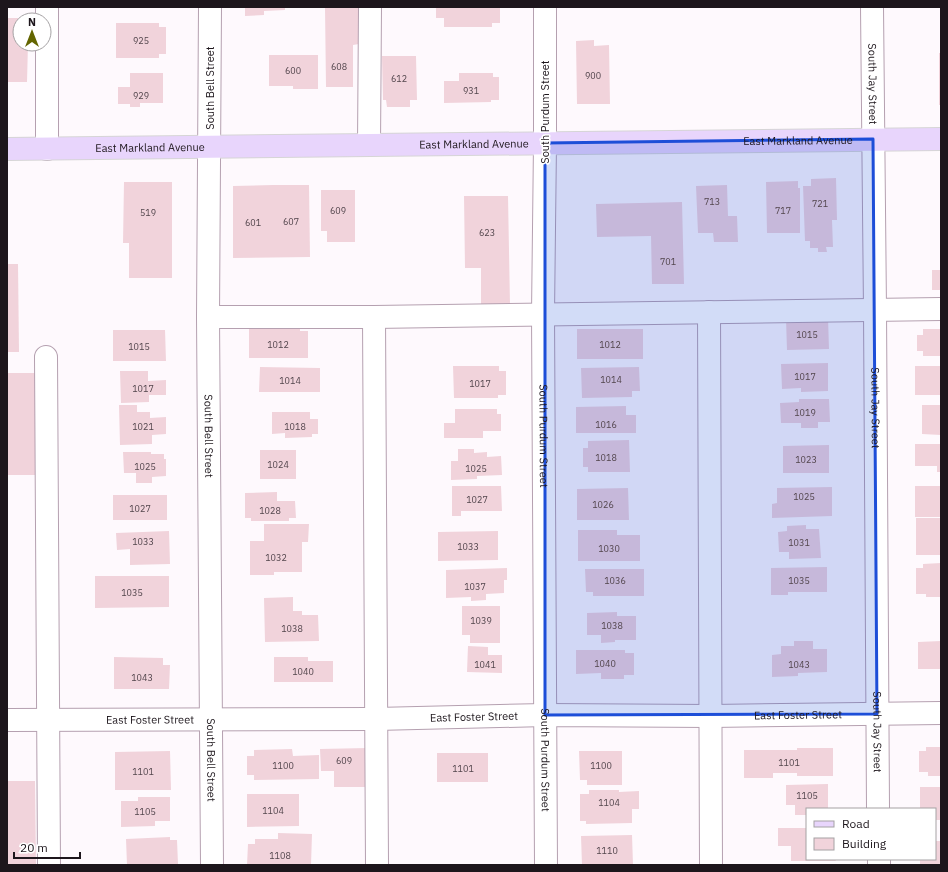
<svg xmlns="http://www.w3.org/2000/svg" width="948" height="872" viewBox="0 0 948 872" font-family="'IBM Plex Sans',sans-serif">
  <rect width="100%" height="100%" fill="#fef9fd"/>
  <!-- building -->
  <g fill="#f1d3db">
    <polygon points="245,7 285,7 285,10 264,11 264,15 245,16"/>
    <polygon points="325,7 358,7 359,44 353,45 353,87 326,87"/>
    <polygon points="436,7 500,7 500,23 492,23 492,27 444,27 444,18 436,18"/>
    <polygon points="7,18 28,18 28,20 20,20 20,44 28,44 27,82 7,82"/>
    <polygon points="116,23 159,23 159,27 166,27 166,54 159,54 159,58 116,58"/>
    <polygon points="594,40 594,46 609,45 610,104 577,104 576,41"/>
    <rect x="939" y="53" width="2" height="52"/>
    <polygon points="269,55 318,55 318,89 293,89 293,86 269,86"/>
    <polygon points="382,56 416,56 417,100 410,100 410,107 387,107 386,100 383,100"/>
    <polygon points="130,73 163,73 163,103 140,103 140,107 130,107 130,104 118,104 118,87 130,87"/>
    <polygon points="459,73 493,73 493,77 499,77 499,100 491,100 491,102 444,103 444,81 459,81"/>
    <polygon points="836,178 837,220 832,220 833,247 826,247 827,252 818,252 818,248 810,248 810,241 805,241 803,186 811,186 811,179"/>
    <polygon points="798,181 798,188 800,188 800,233 767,233 766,182"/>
    <polygon points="124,182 172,182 172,278 129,278 129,243 123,243"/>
    <polygon points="273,185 309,185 310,257 233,258 233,186"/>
    <polygon points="727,185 728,216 737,216 738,242 714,242 713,233 698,233 696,186"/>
    <polygon points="321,190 355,190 355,242 327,242 327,231 321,231"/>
    <polygon points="464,196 508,196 510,305 481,306 481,268 465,268"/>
    <polygon points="682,202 684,284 652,284 651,236 597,237 596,204"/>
    <polygon points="7,264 18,264 19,352 7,352"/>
    <rect x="932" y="270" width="9" height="20"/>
    <polygon points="828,318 829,349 787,350 786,319"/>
    <polygon points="249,323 300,324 300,331 308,331 308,358 249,358"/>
    <rect x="577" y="329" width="66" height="30"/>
    <polygon points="923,329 941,329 941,356 923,356 923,351 917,351 917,335 923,335"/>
    <polygon points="113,330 165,330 166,361 113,361"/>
    <polygon points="828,363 828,391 801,392 801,388 782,389 781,364"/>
    <polygon points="453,366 499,366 499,371 506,371 506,395 498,395 498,398 454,398"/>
    <rect x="915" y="366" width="26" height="29"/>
    <polygon points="260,367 320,368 320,392 259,392"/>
    <polygon points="639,367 640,391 632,391 632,397 582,398 581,368"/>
    <polygon points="120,371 148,371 148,381 166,380 166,395 149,395 149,402 121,403"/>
    <polygon points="7,373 35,373 37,475 7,475"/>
    <polygon points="799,399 829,399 830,422 818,422 818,428 801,428 801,423 781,423 780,403 799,402"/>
    <polygon points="119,405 137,405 137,412 150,412 150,418 166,417 166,434 152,435 152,444 120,445"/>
    <polygon points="922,405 941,405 941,435 922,434"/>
    <polygon points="626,406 626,415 636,415 636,433 576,433 576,407"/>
    <polygon points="455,409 497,409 497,414 501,414 501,431 483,431 483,438 444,438 444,423 455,423"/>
    <polygon points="272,412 310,412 310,419 318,419 318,434 312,434 312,437 285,438 285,433 272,434"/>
    <polygon points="629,440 630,472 588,472 588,467 583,467 583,448 588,448 588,441"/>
    <polygon points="915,444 941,444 941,472 937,472 937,466 915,466"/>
    <polygon points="829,445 829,473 783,473 783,446"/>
    <polygon points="458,449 474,449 474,453 487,452 487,457 501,456 502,475 477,476 477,479 451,480 451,461 458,461"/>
    <rect x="260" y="450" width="36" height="29"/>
    <polygon points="123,452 151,452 151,454 164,454 164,459 166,459 166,476 152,477 152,483 136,483 136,473 124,473"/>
    <polygon points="452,486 501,486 502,511 461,511 461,516 452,516"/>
    <rect x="915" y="486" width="26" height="31"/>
    <polygon points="832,487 832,516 772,518 772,504 777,503 777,488"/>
    <polygon points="628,488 629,520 577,520 577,489"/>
    <polygon points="277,492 277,501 295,501 296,518 289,518 289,521 251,521 251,518 245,518 245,493"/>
    <rect x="113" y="495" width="54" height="25"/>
    <rect x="916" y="518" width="25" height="37"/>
    <polygon points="264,524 309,524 308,542 302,542 302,572 274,572 274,575 250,575 250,541 264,541"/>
    <polygon points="806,525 806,529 819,529 821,558 789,559 789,552 779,552 778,532 787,531 787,526"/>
    <polygon points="578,530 617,530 617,535 640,535 640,561 578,561"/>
    <polygon points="169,531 170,564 130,565 130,549 117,550 116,533"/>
    <polygon points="498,531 498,560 438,561 438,532"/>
    <polygon points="941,563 941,597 926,597 926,594 916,594 916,568 923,568 923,564"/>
    <polygon points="827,567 827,592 788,592 788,595 771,595 771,568"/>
    <polygon points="507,568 507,580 504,580 504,593 486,594 486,600 471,601 471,597 446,598 446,570"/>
    <polygon points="585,569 644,569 644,596 593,596 593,592 586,592"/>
    <polygon points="95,576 169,576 169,607 95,608"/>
    <polygon points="293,597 293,611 302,611 302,615 318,615 319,641 265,642 264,598"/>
    <polygon points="462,606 500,606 500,643 470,643 470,635 462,635"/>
    <polygon points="617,612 617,616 636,616 636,640 615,640 615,642 601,643 601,635 587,635 587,613"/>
    <polygon points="794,641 813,641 813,649 827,649 827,672 798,673 798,676 772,677 772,655 781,654 781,646 794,646"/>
    <polygon points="941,641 941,669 918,669 918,642"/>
    <polygon points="468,646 488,647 488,655 502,655 502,673 467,672"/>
    <polygon points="576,650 625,650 625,653 634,653 634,675 624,675 624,679 601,679 601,673 576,674"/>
    <polygon points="114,657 163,658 163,665 170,665 169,689 114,689"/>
    <polygon points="274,657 308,657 308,661 333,661 333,682 274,682"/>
    <polygon points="926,747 941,747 941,776 928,776 928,772 919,772 919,751 926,751"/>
    <polygon points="367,748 367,787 334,787 334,771 321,771 320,749"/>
    <polygon points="797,748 833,748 833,776 797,776 797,773 773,773 773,778 744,778 744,750 797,750"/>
    <polygon points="292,749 293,756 319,755 319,779 254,780 254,775 247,775 247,756 254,756 254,750"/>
    <polygon points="170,751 171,790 115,790 115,752"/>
    <polygon points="579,751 622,751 622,785 587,785 587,780 580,780"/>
    <rect x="437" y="753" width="51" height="29"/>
    <polygon points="7,781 35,781 36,865 7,865"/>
    <polygon points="828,784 828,809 807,809 807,815 795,815 795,805 786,805 786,785"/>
    <polygon points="920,787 941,787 941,820 935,820 935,809 920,809"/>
    <polygon points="589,790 619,790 619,792 639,791 639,809 632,809 632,823 586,824 586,821 580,821 580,794 589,794"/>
    <polygon points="247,794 299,794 299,826 247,827"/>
    <polygon points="138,797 170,797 170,821 155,821 155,826 121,827 121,801 138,801"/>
    <polygon points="778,828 807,828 807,859 835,859 836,861 791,861 791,846 778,846"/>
    <polygon points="278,833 312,834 311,865 247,865 248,844 255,844 255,839 278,839"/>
    <polygon points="632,835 633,865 582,865 581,836"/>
    <polygon points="170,837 170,840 177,840 178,864 169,865 127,865 126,839"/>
    <polygon points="935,841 941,841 941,865 920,864 920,859 935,859"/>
  </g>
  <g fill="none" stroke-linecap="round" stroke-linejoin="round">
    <!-- minor casing -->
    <g stroke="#b5a0b0" stroke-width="24">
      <g id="minor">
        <path id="s1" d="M210,7L208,317L212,865"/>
        <path id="s2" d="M545,7V143L543,314L546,865"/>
        <path id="s3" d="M872,7L875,310L878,809"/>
        <polyline points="369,145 370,7"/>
        <polyline points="47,149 47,7"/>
        <polyline points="709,312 711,865"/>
        <polyline points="208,317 374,317 941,309"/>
        <polyline points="374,317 377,865"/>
        <polyline points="46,357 49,865"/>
        <path id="s4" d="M7,720L376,719L545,715L711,716L941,713"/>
        <polyline points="879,859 879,865"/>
      </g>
    </g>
    <!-- major casing -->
    <g stroke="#d6d5d6" stroke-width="24">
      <g id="major">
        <path id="s5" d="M7,149L941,139"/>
      </g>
    </g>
    <!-- minor -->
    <use href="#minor" stroke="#fff" stroke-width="22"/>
    <!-- major -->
    <use href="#major" stroke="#e8d5fc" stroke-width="22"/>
  </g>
  <!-- marked area -->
  <path fill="#1d4ed8" fill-opacity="0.2" stroke="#1d4ed8" stroke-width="3" stroke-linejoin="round" d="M873,139L877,714L545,715V143Z"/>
  <g text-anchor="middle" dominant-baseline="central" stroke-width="3" stroke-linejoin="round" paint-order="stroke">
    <!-- number labels -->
    <g font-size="9" fill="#52454c">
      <text x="141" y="40">925</text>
      <text x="339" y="66">608</text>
      <text x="293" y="70">600</text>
      <text x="593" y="75">900</text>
      <text x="399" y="78">612</text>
      <text x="471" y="90">931</text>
      <text x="141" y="95">929</text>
      <text x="712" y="201">713</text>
      <text x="820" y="203">721</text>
      <text x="338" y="210">609</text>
      <text x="783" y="210">717</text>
      <text x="148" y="212">519</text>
      <text x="291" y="221">607</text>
      <text x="253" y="222">601</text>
      <text x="487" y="232">623</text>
      <text x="668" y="261">701</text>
      <text x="807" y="334">1015</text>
      <text x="278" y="344">1012</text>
      <text x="610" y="344">1012</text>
      <text x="139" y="346">1015</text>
      <text x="805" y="376">1017</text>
      <text x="611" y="379">1014</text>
      <text x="290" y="380">1014</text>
      <text x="480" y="383">1017</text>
      <text x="143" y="388">1017</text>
      <text x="805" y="412">1019</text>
      <text x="606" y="424">1016</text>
      <text x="143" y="426">1021</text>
      <text x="295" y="426">1018</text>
      <text x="606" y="457">1018</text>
      <text x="806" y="459">1023</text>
      <text x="278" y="464">1024</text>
      <text x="145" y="466">1025</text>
      <text x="476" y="468">1025</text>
      <text x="804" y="496">1025</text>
      <text x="477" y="499">1027</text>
      <text x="603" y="504">1026</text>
      <text x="140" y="508">1027</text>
      <text x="270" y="510">1028</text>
      <text x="143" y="541">1033</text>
      <text x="799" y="542">1031</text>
      <text x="468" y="546">1033</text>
      <text x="609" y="548">1030</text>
      <text x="276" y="557">1032</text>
      <text x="615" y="580">1036</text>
      <text x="799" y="580">1035</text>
      <text x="475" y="586">1037</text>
      <text x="132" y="592">1035</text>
      <text x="481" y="620">1039</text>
      <text x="612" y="625">1038</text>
      <text x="292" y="628">1038</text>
      <text x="605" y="663">1040</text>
      <text x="485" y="664">1041</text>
      <text x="799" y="664">1043</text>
      <text x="303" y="671">1040</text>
      <text x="142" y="677">1043</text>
      <text x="344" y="760">609</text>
      <text x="789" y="762">1101</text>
      <text x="283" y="765">1100</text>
      <text x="601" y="765">1100</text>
      <text x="463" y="768">1101</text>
      <text x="143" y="771">1101</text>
      <text x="807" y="795">1105</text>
      <text x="609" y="802">1104</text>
      <text x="273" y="810">1104</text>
      <text x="145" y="811">1105</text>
      <text x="607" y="850">1110</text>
      <text x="280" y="855">1108</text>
    </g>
    <!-- street labels -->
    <g font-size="11" fill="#1d161c" stroke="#fff">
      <text stroke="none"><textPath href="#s3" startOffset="77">South Jay Street</textPath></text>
      <text transform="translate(210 88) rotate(-90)">South Bell Street</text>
      <text transform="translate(545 112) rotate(-90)">South Purdum Street</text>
      <text stroke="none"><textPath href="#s5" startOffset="791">East Markland Avenue</textPath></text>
      <text stroke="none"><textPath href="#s5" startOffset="467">East Markland Avenue</textPath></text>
      <text stroke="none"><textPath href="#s5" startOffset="143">East Markland Avenue</textPath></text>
      <text stroke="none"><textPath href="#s3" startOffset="401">South Jay Street</textPath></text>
      <text stroke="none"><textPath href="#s1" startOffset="429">South Bell Street</textPath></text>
      <text stroke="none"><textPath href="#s2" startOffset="429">South Purdum Street</textPath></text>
      <text stroke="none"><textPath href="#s4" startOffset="791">East Foster Street</textPath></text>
      <text stroke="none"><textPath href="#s4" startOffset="467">East Foster Street</textPath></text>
      <text stroke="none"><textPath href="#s4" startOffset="143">East Foster Street</textPath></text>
      <text stroke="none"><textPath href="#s3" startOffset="725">South Jay Street</textPath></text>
      <text stroke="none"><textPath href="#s1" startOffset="753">South Bell Street</textPath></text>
      <text stroke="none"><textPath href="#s2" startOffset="753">South Purdum Street</textPath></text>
    </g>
  </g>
  <!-- border -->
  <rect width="948" height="872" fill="none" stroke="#1d161c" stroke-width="16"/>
  <!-- legend -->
  <rect x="806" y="808" width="130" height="52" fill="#ffffff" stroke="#a5a2a4"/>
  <rect x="814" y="821" width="20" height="6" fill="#e8d5fc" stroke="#a5a2a4"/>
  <text x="842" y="828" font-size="12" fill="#1d161c">Road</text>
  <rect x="814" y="838" width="20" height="12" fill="#f1d3db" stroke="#a5a2a4"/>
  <text x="842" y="848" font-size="12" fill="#1d161c">Building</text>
  <!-- north arrow -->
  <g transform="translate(32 32)"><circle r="19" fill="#ffffff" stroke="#a5a2a4"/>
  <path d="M0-3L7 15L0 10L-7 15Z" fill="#636500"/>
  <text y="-6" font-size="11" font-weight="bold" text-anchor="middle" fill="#1d161c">N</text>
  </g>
  <!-- scale -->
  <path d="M14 852v6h66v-6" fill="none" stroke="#1d161c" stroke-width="2"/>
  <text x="20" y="852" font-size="12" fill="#1d161c" stroke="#ffffff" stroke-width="3" paint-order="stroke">20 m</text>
</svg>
